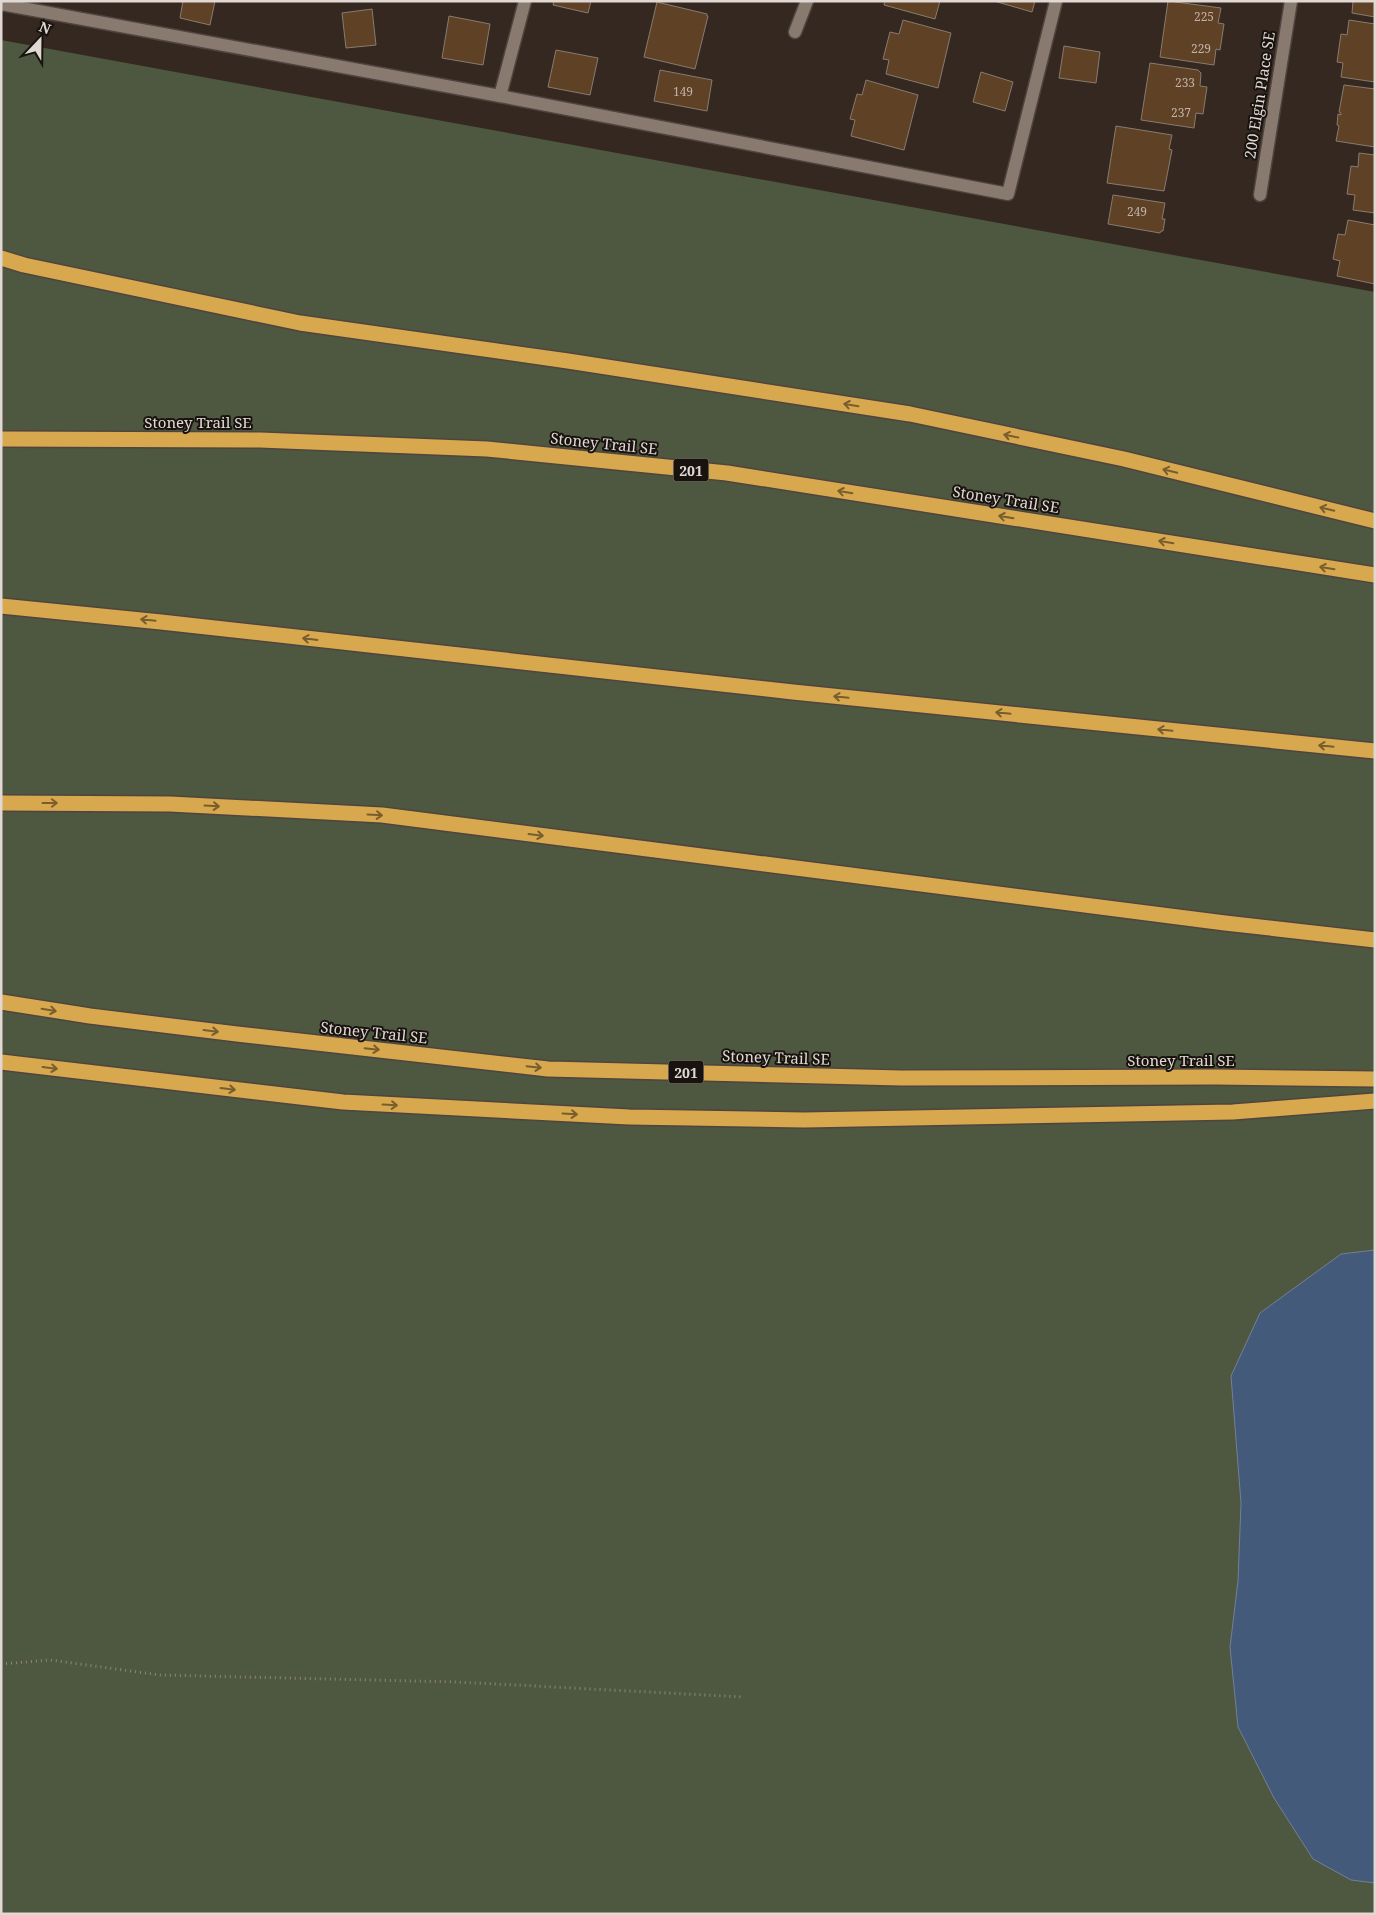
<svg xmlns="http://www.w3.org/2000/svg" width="1376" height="1915" viewBox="0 0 1376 1915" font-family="'Noto Serif',serif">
  <rect width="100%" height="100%" fill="#352820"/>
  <!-- green -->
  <polygon fill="#4e573f" points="1,40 1375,292 1375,1914 1,1914"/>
  <!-- water -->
  <polygon fill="#445a7a" stroke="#738095" points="1375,1250 1375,1883 1351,1880 1313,1859 1274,1798 1238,1727 1230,1647 1238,1581 1241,1503 1231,1376 1260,1313 1341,1254"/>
  <!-- building -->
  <g fill="#5f4125" stroke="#887b6f">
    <polygon points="183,1 215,1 210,25 180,18"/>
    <polygon points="554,1 591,1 588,13 553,5"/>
    <polygon points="885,1 940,1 935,19 884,5"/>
    <polygon points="994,1 1035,1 1032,12"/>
    <polygon points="1168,1 1221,8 1218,23 1224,24 1220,50 1216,49 1214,65 1160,57"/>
    <polygon points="1353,1 1375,1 1375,17 1352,13"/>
    <polygon points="657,2 707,14 707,16 708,16 695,69 644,57"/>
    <polygon points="372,9 376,45 346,48 342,13"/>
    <polygon points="449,16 490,24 483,65 442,58"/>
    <polygon points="903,20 951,33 938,88 886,74 889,60 883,59 890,32 899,34"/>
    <polygon points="1349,20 1375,24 1375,82 1341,77 1343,63 1337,62 1341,34 1347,35"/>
    <polygon points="1064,46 1100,52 1096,83 1059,78"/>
    <polygon points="556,50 598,58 590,95 548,87"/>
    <polygon points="1150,63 1198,70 1201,73 1200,86 1207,87 1203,114 1196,113 1194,128 1141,120"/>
    <polygon points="660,70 712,80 707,111 654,101"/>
    <polygon points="981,72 1013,82 1005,111 973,102"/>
    <polygon points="866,80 918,95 904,150 851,136 855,120 850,119 857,94 862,95"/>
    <polygon points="1344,85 1375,89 1375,147 1336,141 1339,126 1337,125 1338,114 1341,115 1341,113 1339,112"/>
    <polygon points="1116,126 1172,135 1169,149 1172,150 1164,191 1107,183"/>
    <polygon points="1359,153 1375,155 1375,213 1353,210 1355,195 1347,194 1351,166 1358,167"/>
    <polygon points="1113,195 1165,203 1162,219 1165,219 1163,231 1161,231 1160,233 1108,224"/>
    <polygon points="1348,220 1375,225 1375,284 1337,276 1340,261 1333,259 1338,234 1345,235"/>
  </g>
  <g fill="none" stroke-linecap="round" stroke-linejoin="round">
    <!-- lane casing -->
    <g stroke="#4f453e" stroke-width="15">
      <g id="lane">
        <polyline points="1,4 500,96 1008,194 1056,1"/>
        <polyline points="500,96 525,1"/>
      </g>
    </g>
    <!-- street casing -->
    <g stroke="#4f453e" stroke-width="15">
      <g id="street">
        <polyline points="795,32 807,1"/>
        <polyline points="1260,195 1291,1"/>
      </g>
    </g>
    <!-- highway casing -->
    <g stroke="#4f453e" stroke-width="18">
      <g id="highway">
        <polyline points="1,258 24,265 300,323 568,361 910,414 1124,459 1375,521"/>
        <polyline points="1,439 260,440 487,449 727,473 1375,575"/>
        <polyline points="1,606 161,622 793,692 1375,751"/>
        <polyline points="1,803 170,804 382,815 1225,923 1375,940"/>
        <polyline points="1,1002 90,1016 237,1034 548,1069 901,1078 1215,1077 1375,1079"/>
        <polyline points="1,1062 343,1102 629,1117 804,1120 1233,1112 1375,1101"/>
      </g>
    </g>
    <!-- path -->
    <polyline stroke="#8f857e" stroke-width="3" stroke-dasharray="1 4" stroke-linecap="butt" points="1,1664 50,1660 160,1675 457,1682 744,1697"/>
    <!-- lane -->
    <use href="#lane" stroke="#897a70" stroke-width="12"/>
    <!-- street -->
    <use href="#street" stroke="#897a70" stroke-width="12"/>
    <!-- highway -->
    <use href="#highway" stroke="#d8a84e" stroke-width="15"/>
  </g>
  <!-- one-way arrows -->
  <defs><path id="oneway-shaft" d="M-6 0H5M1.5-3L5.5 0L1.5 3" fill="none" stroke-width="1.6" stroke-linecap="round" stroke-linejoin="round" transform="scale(1.25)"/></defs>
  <g stroke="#785e2e">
    <use href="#oneway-shaft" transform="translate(851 405) rotate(-171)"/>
    <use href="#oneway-shaft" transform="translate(1011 436) rotate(-168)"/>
    <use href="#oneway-shaft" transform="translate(1170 471) rotate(-166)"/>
    <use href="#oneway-shaft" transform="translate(845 492) rotate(-171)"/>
    <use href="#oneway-shaft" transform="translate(1327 509) rotate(-166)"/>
    <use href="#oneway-shaft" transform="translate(1006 517) rotate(-171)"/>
    <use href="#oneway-shaft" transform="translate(1166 542) rotate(-171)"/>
    <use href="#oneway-shaft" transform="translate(1327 568) rotate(-171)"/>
    <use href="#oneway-shaft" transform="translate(148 620) rotate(-174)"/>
    <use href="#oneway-shaft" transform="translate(310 639) rotate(-173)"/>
    <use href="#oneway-shaft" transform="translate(841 697) rotate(-174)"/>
    <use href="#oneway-shaft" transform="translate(1003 713) rotate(-174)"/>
    <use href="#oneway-shaft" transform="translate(1165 730) rotate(-174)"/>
    <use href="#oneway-shaft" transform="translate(1326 746) rotate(-174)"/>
    <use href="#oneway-shaft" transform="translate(50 803)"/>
    <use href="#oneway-shaft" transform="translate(212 806) rotate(3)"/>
    <use href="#oneway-shaft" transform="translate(375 815) rotate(3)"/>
    <use href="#oneway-shaft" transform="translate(536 835) rotate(7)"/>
    <use href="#oneway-shaft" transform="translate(49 1010) rotate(9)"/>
    <use href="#oneway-shaft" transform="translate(211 1031) rotate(7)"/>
    <use href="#oneway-shaft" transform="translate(372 1049) rotate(6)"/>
    <use href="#oneway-shaft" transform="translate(534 1067) rotate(6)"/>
    <use href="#oneway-shaft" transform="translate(50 1068) rotate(7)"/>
    <use href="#oneway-shaft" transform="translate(228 1089) rotate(7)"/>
    <use href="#oneway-shaft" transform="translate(390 1105) rotate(3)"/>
    <use href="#oneway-shaft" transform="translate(570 1114) rotate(3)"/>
  </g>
  <g text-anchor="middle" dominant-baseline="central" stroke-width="4" stroke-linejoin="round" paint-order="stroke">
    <!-- number labels -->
    <g font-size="12" fill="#c0b2a8">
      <text x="1204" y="16">225</text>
      <text x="1201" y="48">229</text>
      <text x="1185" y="82">233</text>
      <text x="683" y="91">149</text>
      <text x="1181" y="112">237</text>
      <text x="1137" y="211">249</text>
    </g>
    <!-- shield labels -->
    <g fill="#18130f" stroke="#a59d98" stroke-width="1">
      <rect x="673.5" y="458.5" width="35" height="23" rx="4"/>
      <rect x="668.5" y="1060.5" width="35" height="23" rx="4"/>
    </g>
    <g font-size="14" font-weight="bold" fill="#e1d8d3">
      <text x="691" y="470">201</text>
      <text x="686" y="1072">201</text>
    </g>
    <!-- street labels -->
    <g font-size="15" fill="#e1d8d3" stroke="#18130f">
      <text transform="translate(1259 95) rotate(-81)">200 Elgin Place SE</text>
      <text x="198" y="422">Stoney Trail SE</text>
      <text transform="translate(604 443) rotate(6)">Stoney Trail SE</text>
      <text transform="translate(1006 499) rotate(9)">Stoney Trail SE</text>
      <text transform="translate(374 1032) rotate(6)">Stoney Trail SE</text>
      <text transform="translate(776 1057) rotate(2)">Stoney Trail SE</text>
      <text x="1181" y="1060">Stoney Trail SE</text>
    </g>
  </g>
  <!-- border -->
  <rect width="1376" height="1915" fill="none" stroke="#e1d8d3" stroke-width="5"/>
  <!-- north arrow -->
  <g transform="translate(40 40) rotate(22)" stroke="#18130f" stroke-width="4" paint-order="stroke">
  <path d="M0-4L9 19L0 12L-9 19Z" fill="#e1d8d3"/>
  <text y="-8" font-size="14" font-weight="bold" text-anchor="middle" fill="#e1d8d3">N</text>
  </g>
</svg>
